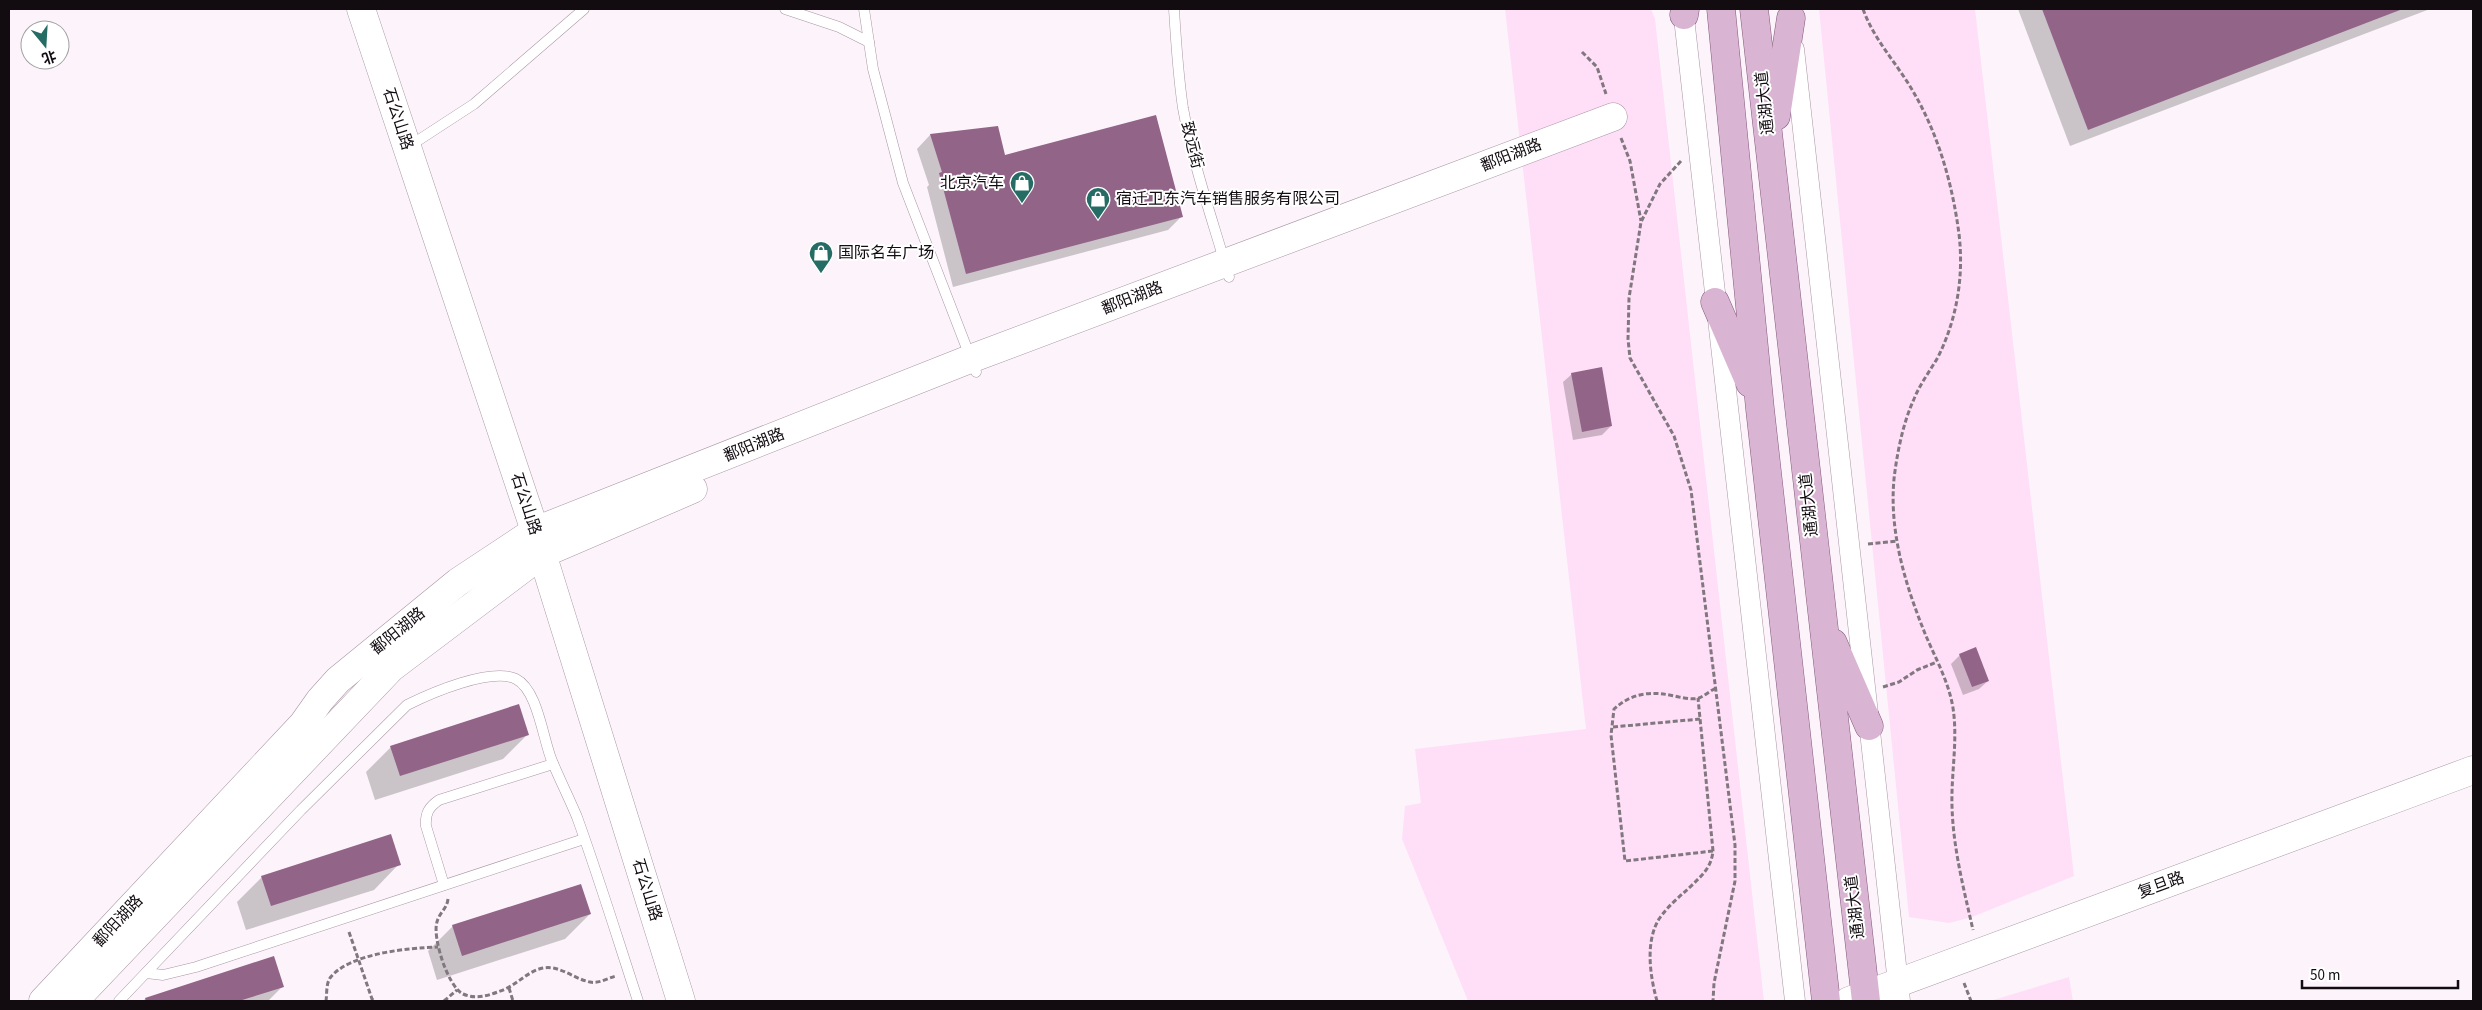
<svg xmlns="http://www.w3.org/2000/svg" width="2482" height="1010" viewBox="0 0 2482 1010" font-family="'Source Sans 3','Noto Sans SC',sans-serif">
  <rect width="100%" height="100%" fill="#fdf4fb"/>
  <!-- green -->
  <g fill="#ffdef7">
    <polygon points="1505,9 1651,9 1655,19 1764,1001 1468,1001 1402,839 1405,806 1421,803 1415,749 1586,729"/>
    <polygon points="1819,9 1975,9 2074,876 1972,917 1949,923 1909,917"/>
    <polygon points="2069,977 2073,1001 1990,1001"/>
  </g>
  <!-- shadow -->
  <g fill="#0003">
    <polygon points="2018,9 2430,9 2070,146"/>
    <polygon points="997,127 1004,157 1181,217 1168,230 953,287 927,187 929,185 917,149 930,135"/>
    <polygon points="1572,374 1611,426 1602,435 1573,440 1563,382"/>
    <polygon points="1960,655 1988,681 1979,689 1963,695 1951,664"/>
    <polygon points="528,734 503,759 375,800 366,772 391,747"/>
    <polygon points="399,864 374,890 246,930 237,902 262,877"/>
    <polygon points="590,914 565,939 437,980 428,951 453,926"/>
    <polygon points="282,987 268,1001 143,1001 145,999"/>
  </g>
  <!-- building -->
  <g fill="#916488">
    <polygon points="2042,9 2399,9 2400,10 2088,130"/>
    <polygon points="1156,115 1183,217 966,274 939,173 942,172 930,134 998,126 1005,155"/>
    <polygon points="1602,367 1612,426 1582,432 1571,373"/>
    <polygon points="1976,647 1989,681 1972,687 1959,654"/>
    <polygon points="519,704 529,735 400,776 390,746"/>
    <polygon points="391,834 401,865 271,906 261,876"/>
    <polygon points="581,884 591,914 462,956 452,925"/>
    <polygon points="274,956 284,987 239,1001 146,1001 145,998"/>
  </g>
  <g fill="none" stroke-linecap="round" stroke-linejoin="round">
    <!-- lane casing -->
    <g stroke="#a996a4" stroke-width="11">
      <g id="lane">
        <polyline points="785,9 839,27 869,42"/>
        <polyline points="864,9 873,69 903,183 976,372"/>
        <path d="M1174,9C1176,42 1178,75 1183,108C1193,165 1213,221 1229,277"/>
        <polyline points="408,147 474,104 584,9"/>
        <path d="M444,885L426,826C425,813 429,807 439,800L553,764"/>
        <polyline points="146,973 163,975 196,967 584,839"/>
        <path d="M119,1001L301,810L407,705C431,693 491,667 516,679C538,690 543,740 552,761C560,780 569,798 577,817C599,878 618,940 638,1001"/>
      </g>
    </g>
    <!-- street casing -->
    <g stroke="#a996a4" stroke-width="21">
      <g id="street">
        <polyline points="1683,9 1795,1001"/>
        <polyline points="1794,49 1900,1001"/>
      </g>
    </g>
    <!-- secondary casing -->
    <g stroke="#a996a4" stroke-width="29">
      <g id="secondary">
        <polyline points="361,9 535,531 681,1001"/>
        <polyline points="43,1001 303,724 320,700 338,680 458,582 535,531 970,359 1613,117"/>
        <polyline points="74,1001 391,668 542,554 693,489"/>
        <polyline points="1849,1001 2473,770"/>
      </g>
    </g>
    <!-- primary casing -->
    <g stroke="#845a7c" stroke-width="29">
      <g id="primary">
        <polyline points="1721,9 1760,409 1826,1001"/>
        <polyline points="1754,9 1866,1001"/>
        <polyline points="1684,15 1685,9"/>
        <polyline points="1776,116 1791,18"/>
        <polyline points="1715,302 1750,383"/>
        <polyline points="1833,643 1869,726"/>
      </g>
    </g>
    <!-- path -->
    <g stroke="#80787e" stroke-width="3" stroke-dasharray="5 2.5" stroke-linecap="butt">
      <path d="M1863,9C1873,37 1892,58 1908,83C1937,129 1952,181 1959,234C1964,276 1957,319 1938,357C1930,371 1920,384 1914,399C1903,423 1897,453 1894,479C1889,533 1906,587 1926,636C1936,659 1949,683 1953,708C1958,741 1951,773 1952,806C1953,848 1964,890 1973,930"/>
      <polyline points="1582,52 1597,67 1606,94"/>
      <polyline points="1621,138 1630,161 1641,221"/>
      <polyline points="1681,161 1660,184 1641,222 1629,298 1628,339 1630,358 1674,436 1691,490 1735,845 1735,881 1714,983 1713,1001"/>
      <polyline points="1868,544 1897,541"/>
      <polyline points="1883,687 1899,682 1917,670 1937,662"/>
      <polyline points="1613,727 1700,719"/>
      <path d="M1713,851L1625,861L1611,735L1614,709C1634,691 1654,691 1679,697C1685,698 1693,700 1699,698C1704,696 1710,691 1716,688"/>
      <path d="M448,899C447,909 439,913 437,922C432,937 448,987 463,994C477,1000 490,995 503,990C518,984 528,971 543,968C560,965 574,979 590,982C599,984 608,978 616,976"/>
      <polyline points="349,932 372,999 375,1001"/>
      <polyline points="1964,983 1971,1001"/>
      <polyline points="509,988 513,1001"/>
      <path d="M326,1001C327,994 326,984 330,978C349,953 409,948 438,947"/>
      <polyline points="444,1001 457,990"/>
      <path d="M1657,1001C1650,976 1645,942 1659,919C1667,907 1679,897 1689,888C1701,876 1711,869 1713,851L1698,698"/>
    </g>
    <!-- lane -->
    <use href="#lane" stroke="#fff" stroke-width="10"/>
    <!-- street -->
    <use href="#street" stroke="#fff" stroke-width="20"/>
    <!-- secondary -->
    <use href="#secondary" stroke="#fff" stroke-width="28"/>
    <!-- primary -->
    <use href="#primary" stroke="#dab5d3" stroke-width="28"/>
  </g>
  <!-- icons -->
  <defs>
    <g id="shop-pin" transform="scale(1.25)"><path d="M0 17L-7.5 6A9.5 9.5 0 1 1 7.5 6Z" fill="#256d64" stroke="#fff"/><path d="M-5-2.5h2.3a2.7 3.5 0 0 1 5.4 0H5L5.5 6h-11ZM-1.5-2.5h3a1.5 2.3 0 0 0-3 0Z" fill="#fff"/></g>
  </defs>
  <g fill-rule="evenodd">
    <use href="#shop-pin" x="1022" y="183"/>
    <use href="#shop-pin" x="1098" y="199"/>
    <use href="#shop-pin" x="821" y="253"/>
  </g>
  <g text-anchor="middle" dominant-baseline="central" stroke-width="4" stroke-linejoin="round" paint-order="stroke">
    <!-- street labels -->
    <g font-size="16" fill="#120c11" stroke="#fff">
      <text transform="translate(1765 103) rotate(-96)">通湖大道</text>
      <text transform="translate(398 119) rotate(72)">石公山路</text>
      <text transform="translate(1192 145) rotate(76)">致远街</text>
      <text transform="translate(1511 155) rotate(-21)">鄱阳湖路</text>
      <text transform="translate(1132 298) rotate(-21)">鄱阳湖路</text>
      <text transform="translate(754 445) rotate(-22)">鄱阳湖路</text>
      <text transform="translate(526 504) rotate(72)">石公山路</text>
      <text transform="translate(1809 505) rotate(-96)">通湖大道</text>
      <text transform="translate(398 631) rotate(-39)">鄱阳湖路</text>
      <text transform="translate(2161 885) rotate(-20)">复旦路</text>
      <text transform="translate(647 890) rotate(73)">石公山路</text>
      <text transform="translate(1855 907) rotate(-97)">通湖大道</text>
      <text transform="translate(118 921) rotate(-47)">鄱阳湖路</text>
    </g>
    <!-- poi labels -->
    <g font-size="16" fill="#120c11" stroke="#fff" text-anchor="start">
      <text x="1004" y="183" text-anchor="end">北京汽车</text>
      <text x="1116" y="199">宿迁卫东汽车销售服务有限公司</text>
      <text x="838" y="253">国际名车广场</text>
    </g>
  </g>
  <!-- border -->
  <rect width="2482" height="1010" fill="none" stroke="#120c11" stroke-width="20"/>
  <!-- north arrow -->
  <g transform="translate(45 45) rotate(162)"><circle r="24" fill="#ffffff" stroke="#a09ea0"/>
  <path d="M0-4L9 19L0 12L-9 19Z" fill="#256d64"/>
  <text y="-8" font-size="14" font-weight="bold" text-anchor="middle" fill="#120c11">北</text>
  </g>
  <!-- scale -->
  <path d="M2302 980v8h156v-8" fill="none" stroke="#120c11" stroke-width="2.5"/>
  <text x="2310" y="980" font-size="15" fill="#120c11" stroke="#ffffff" stroke-width="4" paint-order="stroke">50 m</text>
</svg>
